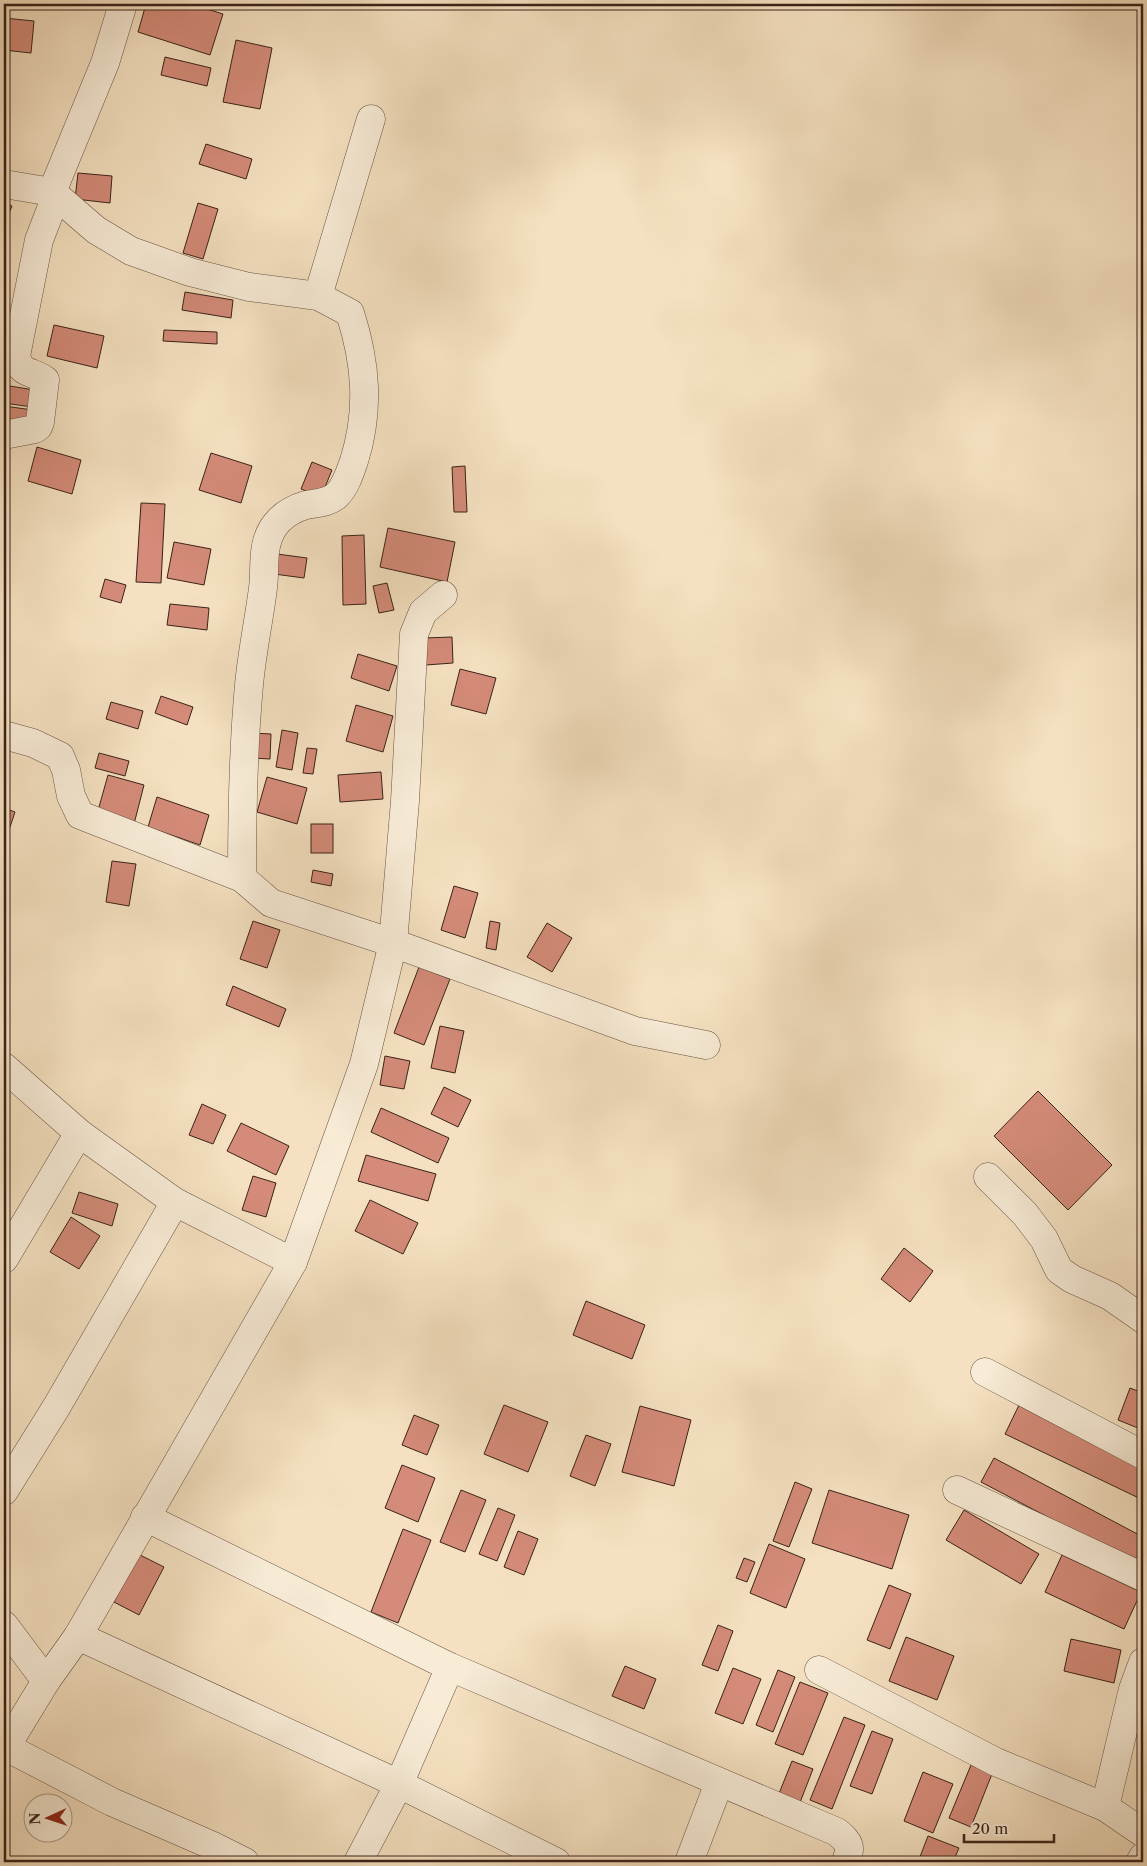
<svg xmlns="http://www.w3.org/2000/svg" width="1147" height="1866" viewBox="0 0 1147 1866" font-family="'Libre Caslon Text',serif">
  <rect width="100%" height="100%" fill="#f5e1c1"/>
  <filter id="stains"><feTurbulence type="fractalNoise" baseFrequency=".004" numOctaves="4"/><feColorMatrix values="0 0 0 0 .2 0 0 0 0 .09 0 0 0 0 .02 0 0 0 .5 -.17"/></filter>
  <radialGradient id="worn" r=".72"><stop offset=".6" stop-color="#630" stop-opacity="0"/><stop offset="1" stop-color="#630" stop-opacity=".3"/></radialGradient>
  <!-- building -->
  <g fill="#d48b79" stroke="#3a2218">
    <polygon points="146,4 191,4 223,14 210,55 138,32"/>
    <polygon points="4,18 34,21 31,53 4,50"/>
    <polygon points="236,40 272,48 260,109 223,102"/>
    <polygon points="165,57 211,68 207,86 161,75"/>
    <polygon points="206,144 252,159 246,179 199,164"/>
    <polygon points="78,173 112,176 110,203 75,199"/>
    <polygon points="4,202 12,206 4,225"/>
    <polygon points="198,203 218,209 203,259 183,253"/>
    <polygon points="185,292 233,300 231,318 182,310"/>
    <polygon points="54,325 104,336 97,368 47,356"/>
    <polygon points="164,330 217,332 217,344 163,341"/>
    <polygon points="4,385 34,390 32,407 4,403"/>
    <polygon points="4,406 33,410 31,427 4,423"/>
    <polygon points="37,447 81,460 72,494 28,481"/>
    <polygon points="211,453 252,466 241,503 199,490"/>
    <polygon points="312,462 332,470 321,497 301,489"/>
    <polygon points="465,466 467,512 454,512 452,467"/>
    <polygon points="141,503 165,504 161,583 136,582"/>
    <polygon points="388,528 455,542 447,582 380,567"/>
    <polygon points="364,535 366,604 343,605 342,536"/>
    <polygon points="174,542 211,549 204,585 167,578"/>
    <polygon points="277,554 307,558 304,578 274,574"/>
    <polygon points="105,579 126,585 121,603 100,597"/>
    <polygon points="387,583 394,610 379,613 373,586"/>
    <polygon points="170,604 209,608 207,630 167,625"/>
    <polygon points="452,637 453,663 426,665 424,638"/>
    <polygon points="358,654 397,666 389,691 351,678"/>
    <polygon points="460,669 496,678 486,714 451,705"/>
    <polygon points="161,696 193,707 187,725 155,713"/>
    <polygon points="111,702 143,711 138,729 106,719"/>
    <polygon points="356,705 393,716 383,752 346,741"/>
    <polygon points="282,730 298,733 292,770 276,767"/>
    <polygon points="253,733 271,734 270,759 252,758"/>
    <polygon points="307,748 317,749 313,774 303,773"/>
    <polygon points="99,753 129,761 125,776 95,768"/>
    <polygon points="381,772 383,799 340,802 338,775"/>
    <polygon points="108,775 144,785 134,824 97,814"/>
    <polygon points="267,777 307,788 297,824 257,812"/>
    <polygon points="157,797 209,815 200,845 148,827"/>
    <polygon points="4,808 15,812 4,845"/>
    <rect x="311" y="824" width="22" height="29"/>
    <polygon points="112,861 136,864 129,906 106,902"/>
    <polygon points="313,870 333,874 331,886 311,882"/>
    <polygon points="454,886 478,893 465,938 441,930"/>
    <polygon points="253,921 280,930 267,968 240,959"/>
    <polygon points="490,921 500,923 496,950 486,948"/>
    <polygon points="547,923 572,938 552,972 527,957"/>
    <polygon points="419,967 450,979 424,1045 394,1033"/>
    <polygon points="233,986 286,1009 279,1027 226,1005"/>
    <polygon points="440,1026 464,1031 455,1073 431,1068"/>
    <polygon points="385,1056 410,1061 404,1089 380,1085"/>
    <polygon points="444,1087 471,1100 458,1127 431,1114"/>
    <polygon points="1038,1091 1112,1165 1068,1210 994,1136"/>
    <polygon points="202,1104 226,1115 213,1144 189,1135"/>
    <polygon points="381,1108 449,1138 438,1163 371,1132"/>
    <polygon points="241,1123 289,1146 276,1175 227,1151"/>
    <polygon points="366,1155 436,1174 428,1201 358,1181"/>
    <polygon points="253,1176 276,1183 266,1217 242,1210"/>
    <polygon points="79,1192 118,1204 112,1226 72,1213"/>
    <polygon points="370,1200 418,1223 403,1254 355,1231"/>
    <polygon points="71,1217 100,1236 79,1269 50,1252"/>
    <polygon points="904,1248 933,1271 910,1302 881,1279"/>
    <polygon points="586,1301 645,1325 632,1359 573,1335"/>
    <polygon points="1130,1388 1143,1393 1143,1430 1118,1420"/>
    <polygon points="1020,1403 1143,1462 1143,1500 1005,1434"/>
    <polygon points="504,1405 548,1422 528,1472 484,1454"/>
    <polygon points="640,1406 691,1420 674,1486 622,1472"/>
    <polygon points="414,1415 439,1425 427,1455 402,1445"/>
    <polygon points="586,1435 611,1444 595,1486 570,1476"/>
    <polygon points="994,1458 1143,1537 1143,1567 981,1482"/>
    <polygon points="402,1465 435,1478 418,1522 385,1508"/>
    <polygon points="795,1482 812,1489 789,1547 773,1541"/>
    <polygon points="461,1490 486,1500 465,1552 440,1542"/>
    <polygon points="829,1490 909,1515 892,1569 812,1543"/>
    <polygon points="498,1508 515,1515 497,1561 479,1554"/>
    <polygon points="964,1510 1039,1554 1021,1584 946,1540"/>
    <polygon points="403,1529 431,1540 398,1623 371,1612"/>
    <polygon points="518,1531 538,1539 524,1575 504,1567"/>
    <polygon points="769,1544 805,1559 786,1608 750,1593"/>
    <polygon points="138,1554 164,1567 139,1615 114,1602"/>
    <polygon points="1062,1555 1141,1592 1124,1629 1045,1592"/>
    <polygon points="744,1558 755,1562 747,1582 736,1578"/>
    <polygon points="889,1585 911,1594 890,1649 867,1640"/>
    <polygon points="718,1625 733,1631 718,1671 702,1665"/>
    <polygon points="906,1637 954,1656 937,1700 889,1681"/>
    <polygon points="1071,1639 1121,1650 1114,1683 1064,1671"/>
    <polygon points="625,1666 656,1679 644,1709 612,1696"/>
    <polygon points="733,1668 761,1679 743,1724 715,1713"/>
    <polygon points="778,1670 795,1677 773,1732 756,1725"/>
    <polygon points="800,1682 828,1693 803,1755 775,1744"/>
    <polygon points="844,1717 865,1725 832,1809 810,1800"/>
    <polygon points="872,1731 893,1739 872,1794 850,1786"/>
    <polygon points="792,1761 813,1769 799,1805 778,1796"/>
    <polygon points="971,1765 992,1774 971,1827 949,1818"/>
    <polygon points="923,1772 953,1784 933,1833 904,1821"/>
    <polygon points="928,1836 959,1848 953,1862 918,1862"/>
  </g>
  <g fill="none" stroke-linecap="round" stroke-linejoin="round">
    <!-- street casing -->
    <g stroke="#695242" stroke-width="29">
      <g id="street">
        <path d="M371,119L318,296L350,313C366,363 370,410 354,461C350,472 346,486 337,495C329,503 316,503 306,505C285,511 270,525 266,546C263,560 265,574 263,588C259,620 252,652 249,685C243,749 242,814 242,878L271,903L393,943L635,1031L706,1045"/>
        <polyline points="4,184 52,192 96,230 131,251 190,272 249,287 318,296"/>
        <polyline points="52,192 105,63 123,4"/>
        <path d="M4,435L35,429L38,427L40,422L45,380C32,370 21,376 16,356L39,240L56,196"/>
        <polyline points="4,735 33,743 60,756 66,770 71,796 80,815 242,878"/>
        <polyline points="4,1067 79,1133 175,1202 293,1262"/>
        <polyline points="988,1177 1025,1214 1044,1239 1059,1270 1072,1279 1110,1296 1143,1319"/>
        <polyline points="4,1259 79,1133"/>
        <polyline points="985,1372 1143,1455"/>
        <polyline points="957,1490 1143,1577"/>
        <polyline points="4,1491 57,1406 175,1202"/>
        <path d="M145,1517L450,1667L837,1832C851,1844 851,1846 846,1862"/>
        <polyline points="4,1625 46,1681"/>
        <polyline points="78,1636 399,1784 556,1862"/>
        <polyline points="1143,1662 1133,1689 1105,1807 1143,1833"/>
        <polyline points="819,1670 996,1762 1105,1807"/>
        <polyline points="6,1747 112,1802 211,1845 245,1862"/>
        <polyline points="4,1750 46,1681 78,1636 293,1262 364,1064 393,943 405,801 414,634 423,612 443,595"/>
        <polyline points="358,1862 399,1784 450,1667"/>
        <polyline points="689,1862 719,1783"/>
        <polyline points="1140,1862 1143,1857"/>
      </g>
    </g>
    <!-- street -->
    <use href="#street" stroke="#f8ecd7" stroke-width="28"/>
  </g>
  <!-- margin -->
  <rect width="1147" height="1866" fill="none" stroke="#f5e1c1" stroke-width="20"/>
  <rect x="5" y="5" width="1137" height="1856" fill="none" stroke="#3a2218" stroke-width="2.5"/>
  <rect x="10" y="10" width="1127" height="1846" fill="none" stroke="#3a2218"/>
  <!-- north arrow -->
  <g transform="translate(48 1818) rotate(267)"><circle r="24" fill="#f8ecd7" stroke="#ac9b8b"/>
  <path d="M0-4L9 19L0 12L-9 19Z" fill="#8f2418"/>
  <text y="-8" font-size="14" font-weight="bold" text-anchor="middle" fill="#3a2218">N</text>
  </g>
  <!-- scale -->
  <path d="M964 1834v8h90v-8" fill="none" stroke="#3a2218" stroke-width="2.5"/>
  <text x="972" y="1834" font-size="15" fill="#3a2218" stroke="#f8ecd7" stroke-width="4" paint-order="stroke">20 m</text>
  <rect width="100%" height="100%" filter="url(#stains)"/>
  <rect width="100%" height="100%" fill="url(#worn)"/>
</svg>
